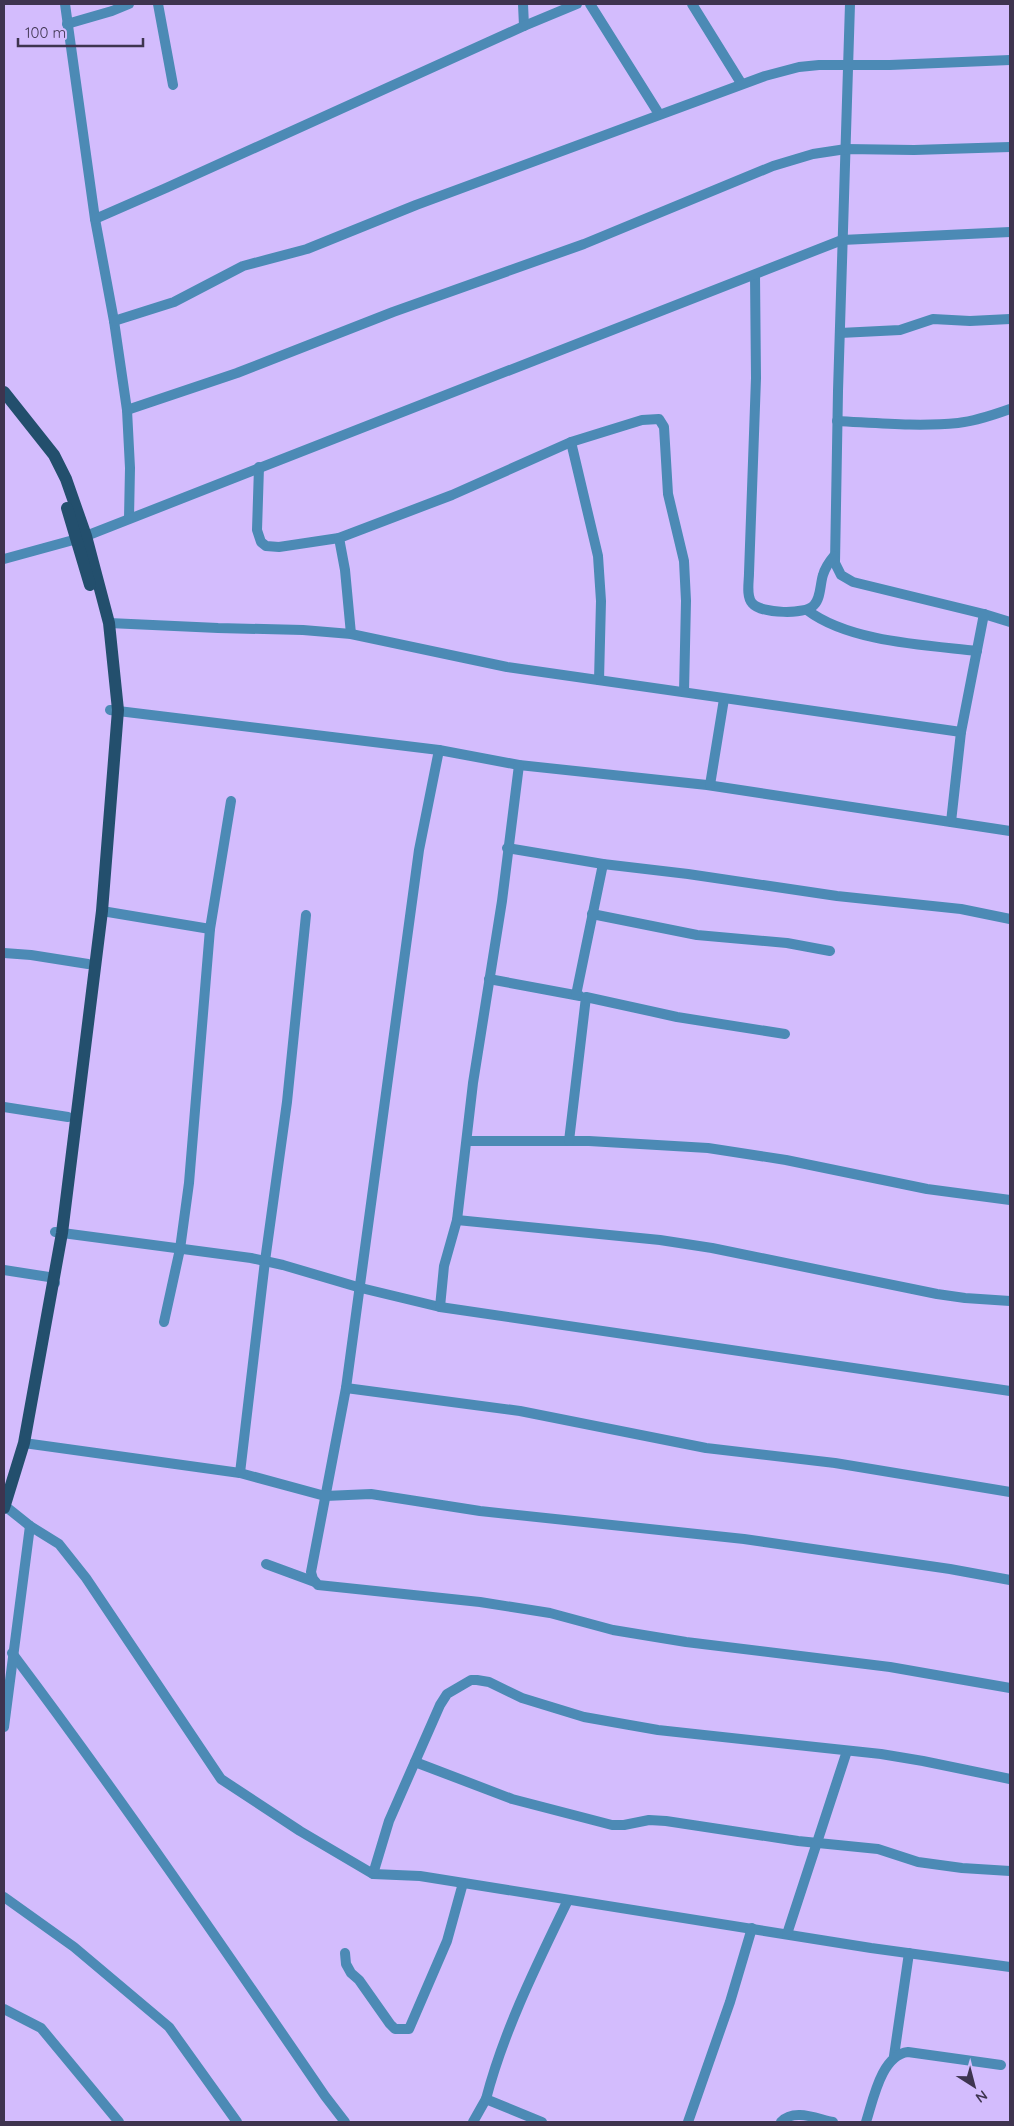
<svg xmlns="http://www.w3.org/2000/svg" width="1014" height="2126" viewBox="0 0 1014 2126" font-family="Quicksand,sans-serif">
  <rect width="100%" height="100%" fill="#d3bcfd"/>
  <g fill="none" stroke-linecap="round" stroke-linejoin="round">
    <!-- minor -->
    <g stroke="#4c8ab5" stroke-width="10">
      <polyline points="65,4 95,219 114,321 127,410 130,468 129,518"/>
      <polyline points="158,4 173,85"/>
      <polyline points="523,4 524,26"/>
      <polyline points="590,4 659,114"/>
      <polyline points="692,4 741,83"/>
      <polyline points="850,4 838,391 835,563 841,575 853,582 984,614 1010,622"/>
      <polyline points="67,24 112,11 129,4"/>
      <polyline points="95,219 166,188 524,26 577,4"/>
      <path d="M755,275L756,378L749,573C749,582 746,596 752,603C761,614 806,615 814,605C821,598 820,584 823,575C825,568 829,562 834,556"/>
      <polyline points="114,321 174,302 243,266 307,249 416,205 765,76 799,67 819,65 890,65 1010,60"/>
      <polyline points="840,333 900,330 933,319 970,321 1010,319"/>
      <polyline points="127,410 237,373 393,312 584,244 773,166 813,154 846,149 914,150 1010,147"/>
      <path d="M837,421C877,423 918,427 958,423C976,421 993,415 1010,409"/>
      <polyline points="571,442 598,556 601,601 599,680"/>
      <polyline points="259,467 257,530 261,542 266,546 279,547 339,538 452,495 571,442 642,420 659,419 664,427 668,494 684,561 686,601 684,692"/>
      <polyline points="86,536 842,240 1010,232"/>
      <polyline points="339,538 345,570 351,634"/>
      <polyline points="4,559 77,539"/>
      <path d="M807,610C849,642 925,645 977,651"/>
      <polyline points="109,623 218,628 303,630 351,634 507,667 961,732"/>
      <polyline points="110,710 439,750 519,765 707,785 1010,831"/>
      <polyline points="439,750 419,850 346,1388 311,1572 313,1579 318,1585 480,1602 550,1613 613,1630 686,1642 890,1667 1010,1688"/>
      <polyline points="710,785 724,699"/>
      <polyline points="951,822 961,732 984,614"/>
      <polyline points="507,848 603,864 688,874 837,896 961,909 1010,919"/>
      <polyline points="102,911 210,929"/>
      <polyline points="592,914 697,935 787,943 830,951"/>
      <polyline points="4,953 31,955 88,964"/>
      <polyline points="489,979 580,996"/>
      <polyline points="576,995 603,864"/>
      <polyline points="4,1107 68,1117"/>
      <polyline points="467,1141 589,1141 708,1148 786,1160 927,1189 1010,1200"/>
      <polyline points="569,1141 586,997 677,1017 785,1034"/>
      <polyline points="457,1220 660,1240 712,1248 937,1294 965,1298 1010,1301"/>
      <polyline points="55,1232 251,1258 283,1265 361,1288 440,1307 1010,1391"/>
      <polyline points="4,1270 49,1277 55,1283"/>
      <polyline points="440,1307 444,1266 457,1220 473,1083 502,901 519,765"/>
      <polyline points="164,1322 180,1249 189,1183 210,929 231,801"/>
      <polyline points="346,1388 520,1411 706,1448 835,1463 1010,1492"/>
      <polyline points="24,1443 240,1473 325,1496 371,1494 480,1511 744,1539 950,1569 1010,1580"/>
      <polyline points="240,1473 265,1261 287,1102 306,915"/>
      <polyline points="5,1506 30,1526 59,1544 86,1578 221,1779 300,1831 373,1874 420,1876 871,1948 1010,1967"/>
      <polyline points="266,1564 315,1582"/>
      <path d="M12,1653C121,1798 223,1947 325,2096L345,2122"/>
      <polyline points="4,1727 30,1526"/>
      <polyline points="415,1762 512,1799 612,1825 624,1825 649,1820 666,1821 798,1841 878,1849 918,1862 962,1868 1010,1871"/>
      <polyline points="373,1874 389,1821 440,1705 447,1694 471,1680 477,1680 489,1682 522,1698 584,1717 658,1730 881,1754 923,1761 1010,1779"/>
      <polyline points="4,1897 74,1947 169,2027 237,2122"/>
      <polyline points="787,1934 847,1751"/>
      <polyline points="345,1953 346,1964 351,1973 359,1980 390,2024 395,2029 409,2029 447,1941 463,1883"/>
      <polyline points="4,2009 41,2028 119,2122"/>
      <polyline points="894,2056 909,1953"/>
      <polyline points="473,2122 486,2099"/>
      <path d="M542,2122L486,2099C504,2030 537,1964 568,1900"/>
      <polyline points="688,2122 730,2002 752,1928"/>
      <path d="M781,2122C794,2108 817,2119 833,2122"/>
      <path d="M866,2122C873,2101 881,2055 908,2052L1001,2065"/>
    </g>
    <!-- major -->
    <g stroke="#234f6d" stroke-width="12">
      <polyline points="4,392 54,455 66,479 86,536 109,623 118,710 102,911 62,1233 24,1443 4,1508"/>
      <polyline points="67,508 90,585"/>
    </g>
  </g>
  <!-- border -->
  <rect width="1014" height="2126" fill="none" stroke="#3e344f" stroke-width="10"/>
  <!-- north arrow -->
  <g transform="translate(974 2086) rotate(144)" stroke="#d3bcfd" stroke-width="4" paint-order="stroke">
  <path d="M0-4L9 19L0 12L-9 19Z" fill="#3e344f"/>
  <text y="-8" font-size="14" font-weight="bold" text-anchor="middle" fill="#3e344f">N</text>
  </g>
  <!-- scale -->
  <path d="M18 38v8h125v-8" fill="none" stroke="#3e344f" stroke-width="2.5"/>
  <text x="25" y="38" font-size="15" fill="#3e344f" stroke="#d3bcfd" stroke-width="4" paint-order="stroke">100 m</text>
</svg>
